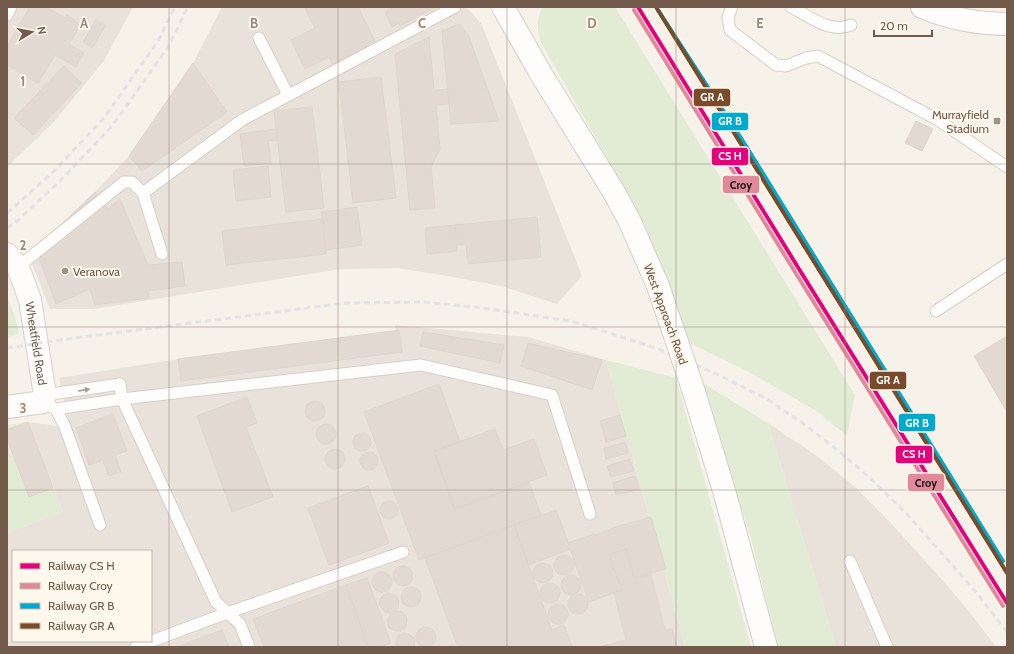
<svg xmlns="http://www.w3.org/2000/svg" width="1014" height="654" viewBox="0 0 1014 654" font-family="Cabin,sans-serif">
  <rect width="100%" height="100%" fill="#f6f2ea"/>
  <!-- industrial -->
  <g fill="#e8e2db" fill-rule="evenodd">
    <polygon points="7,7 133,7 103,62 53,123 7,167"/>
    <polygon points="222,7 466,7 481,23 582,276 557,304 501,286 453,277 398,268 341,269 94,309 50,309 28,254 95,192 129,156 193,63"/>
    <path d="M395,325L528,337L606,360L685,647H7V533L63,512L28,422L65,427L69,424L59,378L178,359L396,331ZM13,551H151V641H13Z"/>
    <polygon points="768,423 817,456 854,486 890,522 945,583 971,614 996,647 836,647"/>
  </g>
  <!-- green -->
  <g fill="#e2ecd5">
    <path d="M543,7H615L855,395L847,436L818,412L749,372L687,342L658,263L635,207L540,41C537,29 536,18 543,7Z"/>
    <polygon points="7,298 14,313 19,334 7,337"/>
    <polygon points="606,360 676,378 751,647 685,647"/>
    <polygon points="701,382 768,423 836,647 778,647 751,538"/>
    <polygon points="28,422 63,512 7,533 7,425"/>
  </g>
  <!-- building -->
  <g fill="#e2dad2" stroke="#dfd5cc">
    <polygon points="30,7 47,7 65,18 67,15 81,24 69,44 84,53 76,67 55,55 38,83 7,65 7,46"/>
    <polygon points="304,7 358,7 376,43 333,64 329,57 305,69 291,40 315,28"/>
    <polygon points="390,7 433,7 434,8 400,26 399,23 392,27 385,13 391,9"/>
    <polygon points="96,20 106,25 92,48 83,42"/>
    <polygon points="459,24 468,34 499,121 451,124 442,31"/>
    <polygon points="429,37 434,90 448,89 449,104 436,105 440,149 431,167 435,208 410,210 395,54"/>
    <polygon points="193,63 227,112 142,171 129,156"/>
    <polygon points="64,66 82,83 33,135 14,118"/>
    <polygon points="381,77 396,198 353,203 339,82"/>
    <polygon points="312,107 324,208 286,212 274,111"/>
    <polygon points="916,121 933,129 922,151 905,143"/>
    <polygon points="276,129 278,140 268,141 271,163 244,166 240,134"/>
    <polygon points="268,166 271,197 236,201 233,170"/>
    <polygon points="95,192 108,209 120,199 148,265 182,262 185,286 148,291 149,298 95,305 90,289 56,304 36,250"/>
    <polygon points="357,207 362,245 326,250 321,212"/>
    <polygon points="537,217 541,257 468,264 466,244 457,245 455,225"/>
    <polygon points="322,219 326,254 226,265 222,231"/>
    <polygon points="455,225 457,251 427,254 425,228"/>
    <polygon points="399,330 402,352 181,381 178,359"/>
    <polygon points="423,332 504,345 500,363 420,346"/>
    <polygon points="1007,336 1007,412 974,356"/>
    <polygon points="528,343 602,360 592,390 521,366"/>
    <polygon points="439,384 460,442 434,451 455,509 529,482 541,515 419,560 364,412"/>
    <polygon points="247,397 257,423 246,427 273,497 232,512 197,416"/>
    <circle cx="315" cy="411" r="10"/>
    <polygon points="113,414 127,451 115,455 121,472 109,476 103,460 89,465 76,428"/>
    <polygon points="620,415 626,436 606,442 600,421"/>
    <polygon points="28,422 53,488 29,497 7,439 7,430"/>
    <circle cx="326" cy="434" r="10"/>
    <polygon points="495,429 503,450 534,439 547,475 455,509 434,451"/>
    <circle cx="362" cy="442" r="9"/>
    <polygon points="625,442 628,453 606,459 604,448"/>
    <circle cx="335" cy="459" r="10"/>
    <circle cx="369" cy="461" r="9"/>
    <polygon points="630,459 634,471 611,477 607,466"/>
    <polygon points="635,476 639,489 616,495 613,483"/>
    <polygon points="368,486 389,543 329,565 308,508"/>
    <circle cx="389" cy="510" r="9"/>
    <polygon points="556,510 571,549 528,565 514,525"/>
    <polygon points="651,517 666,569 634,578 626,549 609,555 622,590 589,602 568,543 594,534 595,535 619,526"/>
    <polygon points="514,525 552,630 564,625 572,647 458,647 425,558"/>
    <polygon points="626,549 634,578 651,574 665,630 672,629 677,647 599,647 626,640 614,593 622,590 609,555"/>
    <circle cx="564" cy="565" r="10"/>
    <circle cx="543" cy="573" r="10"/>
    <circle cx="403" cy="576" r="10"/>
    <circle cx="382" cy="582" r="10"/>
    <circle cx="571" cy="585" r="10"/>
    <polygon points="367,578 391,643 380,647 368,647 346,585"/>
    <circle cx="550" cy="593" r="10"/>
    <polygon points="346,585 368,647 264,647 253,619"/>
    <circle cx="411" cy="597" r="10"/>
    <polygon points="390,593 397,597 399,600 398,608 395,611 402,612 407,618 406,626 400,631 396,631 389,628 387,620 391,613 385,612 380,606 379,602 383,595"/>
    <circle cx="578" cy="604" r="10"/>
    <circle cx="558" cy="614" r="10"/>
    <circle cx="426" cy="637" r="10"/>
    <polygon points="222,630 229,647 177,647"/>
    <polygon points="406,633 413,637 415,640 414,647 396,647 396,639 399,635"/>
  </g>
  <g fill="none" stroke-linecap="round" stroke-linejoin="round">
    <!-- lane casing -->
    <g stroke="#d5cfc8" stroke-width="13">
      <g id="lane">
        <polyline points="732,7 728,17 730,30 776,65 786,66 806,58 818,56 938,120 1007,167"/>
        <path d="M791,7C809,16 830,34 851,25"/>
        <polyline points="7,15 11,7"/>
        <polyline points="259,38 288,95"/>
        <polyline points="143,193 242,120 455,7"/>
        <polyline points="18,267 124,182 132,182 143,193 162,254"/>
        <polyline points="936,311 1007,264"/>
        <polyline points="45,395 120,384 122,399 216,602 240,624 249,647"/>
        <polyline points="50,406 56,409 65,427 100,525"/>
        <polyline points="56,409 122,399 421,365 552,395 590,514"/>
        <polyline points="850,561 887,647"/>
        <polyline points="136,647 227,613 403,552"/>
      </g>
    </g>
    <!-- street casing -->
    <g stroke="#d5cfc8" stroke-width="24">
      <g id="street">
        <path id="s1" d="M7,254L18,267L30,300L45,395L43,402L7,407"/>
      </g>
    </g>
    <!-- secondary casing -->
    <g stroke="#d6cfc8" stroke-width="24">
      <g id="secondary">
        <polyline points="503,7 541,74 615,194 630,222 658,286"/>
        <path d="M922,7C950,19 977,24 1007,24"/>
        <polyline points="694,392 725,494 766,647"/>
      </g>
    </g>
    <!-- lane -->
    <use href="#lane" stroke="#fefdfc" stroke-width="11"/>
    <!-- street -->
    <use href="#street" stroke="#fefdfc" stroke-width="22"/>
    <!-- secondary -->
    <use href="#secondary" stroke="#fefdfc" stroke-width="22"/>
    <!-- rail -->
    <g stroke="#e4e2e4" stroke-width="3" stroke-dasharray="6 4" stroke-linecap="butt">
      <polyline points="7,213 52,173 104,118 158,41 175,7"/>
      <polyline points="7,228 17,221 60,181 113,125 168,47 188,7"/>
      <polyline points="7,348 60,340 346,303 422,302 475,307 571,321 656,348 721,376 767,399 805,425 840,452 871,479 906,513 976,592 1007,632"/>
    </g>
    <!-- secondary-bridge casing -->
    <g stroke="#d6cfc8" stroke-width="24" stroke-linecap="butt">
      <polyline id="secondary-bridge" points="658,286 694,392"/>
    </g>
    <!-- secondary-bridge -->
    <use href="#secondary-bridge" stroke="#fefdfc" stroke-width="22"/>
    <!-- rail-1 casing -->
    <g stroke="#fef7eb" stroke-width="7">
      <polyline id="rail-1" points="638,7 799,269 1007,603"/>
    </g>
    <!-- rail-2 casing -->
    <g stroke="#fef7eb" stroke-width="7">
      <polyline id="rail-2" points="634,10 795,272 1003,606"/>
    </g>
    <!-- rail-3 casing -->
    <g stroke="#fef7eb" stroke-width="7">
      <polyline id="rail-3" points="658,10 741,138 1003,561"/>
    </g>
    <!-- rail-4 casing -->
    <g stroke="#fef7eb" stroke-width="7">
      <polyline id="rail-4" points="656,7 1007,573"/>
    </g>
    <!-- rail-1 -->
    <use href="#rail-1" stroke="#e5007d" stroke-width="4"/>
    <!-- rail-2 -->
    <use href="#rail-2" stroke="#e1899a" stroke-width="4"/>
    <!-- rail-3 -->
    <use href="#rail-3" stroke="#00a9ce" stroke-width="4"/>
    <!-- rail-4 -->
    <use href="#rail-4" stroke="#7a4b2a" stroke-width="4"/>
  </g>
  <!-- one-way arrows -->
  <defs><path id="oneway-solid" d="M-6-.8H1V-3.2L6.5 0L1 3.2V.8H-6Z"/></defs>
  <use fill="#ab9c92" href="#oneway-solid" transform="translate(84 390) rotate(-9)"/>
  <!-- grid -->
  <path fill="none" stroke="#9a887b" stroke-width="1" stroke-opacity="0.55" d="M169,7V647M338,7V647M507,7V647M676,7V647M845,7V647M7,164H1007M7,327H1007M7,490H1007"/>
  <!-- markers -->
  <g fill="#a19083" stroke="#fef7eb" stroke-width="1.5">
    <rect x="993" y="117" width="8" height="8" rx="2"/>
    <circle cx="65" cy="271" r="4"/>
  </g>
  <g text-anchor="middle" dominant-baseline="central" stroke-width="4" stroke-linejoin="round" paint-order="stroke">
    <!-- poi labels -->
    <g font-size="12" fill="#735b4c" stroke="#fef7eb" text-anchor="end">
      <text x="989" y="114">Murrayfield<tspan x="989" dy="14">Stadium</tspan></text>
      <text x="73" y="271" text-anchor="start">Veranova</text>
    </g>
    <!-- street labels -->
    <g font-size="12" fill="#735b4c" stroke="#fef7eb">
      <text transform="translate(666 314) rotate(70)">West Approach Road</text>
      <text stroke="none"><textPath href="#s1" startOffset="96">Wheatfield Road</textPath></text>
    </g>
  </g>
  <g font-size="13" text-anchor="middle" font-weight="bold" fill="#9a887b" stroke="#fef7eb" stroke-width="4" stroke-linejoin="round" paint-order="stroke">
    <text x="84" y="28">A</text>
    <text x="254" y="28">B</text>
    <text x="422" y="28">C</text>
    <text x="592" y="28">D</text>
    <text x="760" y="28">E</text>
    <text x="23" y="86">1</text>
    <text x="23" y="250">2</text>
    <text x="23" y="413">3</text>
  </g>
  <g stroke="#fef7eb" stroke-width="1.5">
    <rect x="693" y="88" width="38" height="19" rx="4" fill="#7a4b2a"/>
    <rect x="711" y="112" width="38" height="19" rx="4" fill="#00a9ce"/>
    <rect x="711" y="147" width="38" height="19" rx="4" fill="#e5007d"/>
    <rect x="722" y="175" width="38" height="19" rx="4" fill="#e1899a"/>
    <rect x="869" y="371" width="38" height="19" rx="4" fill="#7a4b2a"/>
    <rect x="898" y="413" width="38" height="19" rx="4" fill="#00a9ce"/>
    <rect x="895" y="445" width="38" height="19" rx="4" fill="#e5007d"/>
    <rect x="907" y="473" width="38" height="19" rx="4" fill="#e1899a"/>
  </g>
  <g font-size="11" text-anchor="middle" font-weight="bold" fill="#fff">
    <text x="712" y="101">GR A</text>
    <text x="730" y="125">GR B</text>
    <text x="730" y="160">CS H</text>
    <text x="888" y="384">GR A</text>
    <text x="917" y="427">GR B</text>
    <text x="914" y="458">CS H</text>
  </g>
  <g font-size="11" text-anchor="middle" font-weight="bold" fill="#111">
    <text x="741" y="189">Croy</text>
    <text x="926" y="487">Croy</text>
  </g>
  <!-- border -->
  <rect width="1014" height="654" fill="none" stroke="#735b4c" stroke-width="16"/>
  <!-- legend -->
  <rect x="12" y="550" width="140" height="92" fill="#fef7eb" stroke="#c6b9ab"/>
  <rect x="20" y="563" width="20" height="6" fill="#e5007d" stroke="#c6b9ab"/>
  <text x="48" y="570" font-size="12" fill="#735b4c">Railway CS H</text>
  <rect x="20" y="583" width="20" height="6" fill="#e1899a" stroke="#c6b9ab"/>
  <text x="48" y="590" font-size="12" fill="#735b4c">Railway Croy</text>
  <rect x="20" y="603" width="20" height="6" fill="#00a9ce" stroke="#c6b9ab"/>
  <text x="48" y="610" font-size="12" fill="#735b4c">Railway GR B</text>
  <rect x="20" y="623" width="20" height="6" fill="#7a4b2a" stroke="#c6b9ab"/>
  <text x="48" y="630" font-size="12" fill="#735b4c">Railway GR A</text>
  <!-- north arrow -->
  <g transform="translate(32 32) rotate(80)" stroke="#fef7eb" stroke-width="3" paint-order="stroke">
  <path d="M0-3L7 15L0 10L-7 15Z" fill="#735b4c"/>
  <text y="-6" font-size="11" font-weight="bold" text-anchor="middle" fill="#735b4c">N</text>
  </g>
  <!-- scale -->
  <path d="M874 30v6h58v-6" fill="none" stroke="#735b4c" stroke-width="2"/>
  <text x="880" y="30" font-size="12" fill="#735b4c" stroke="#fef7eb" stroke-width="3" paint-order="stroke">20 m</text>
</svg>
